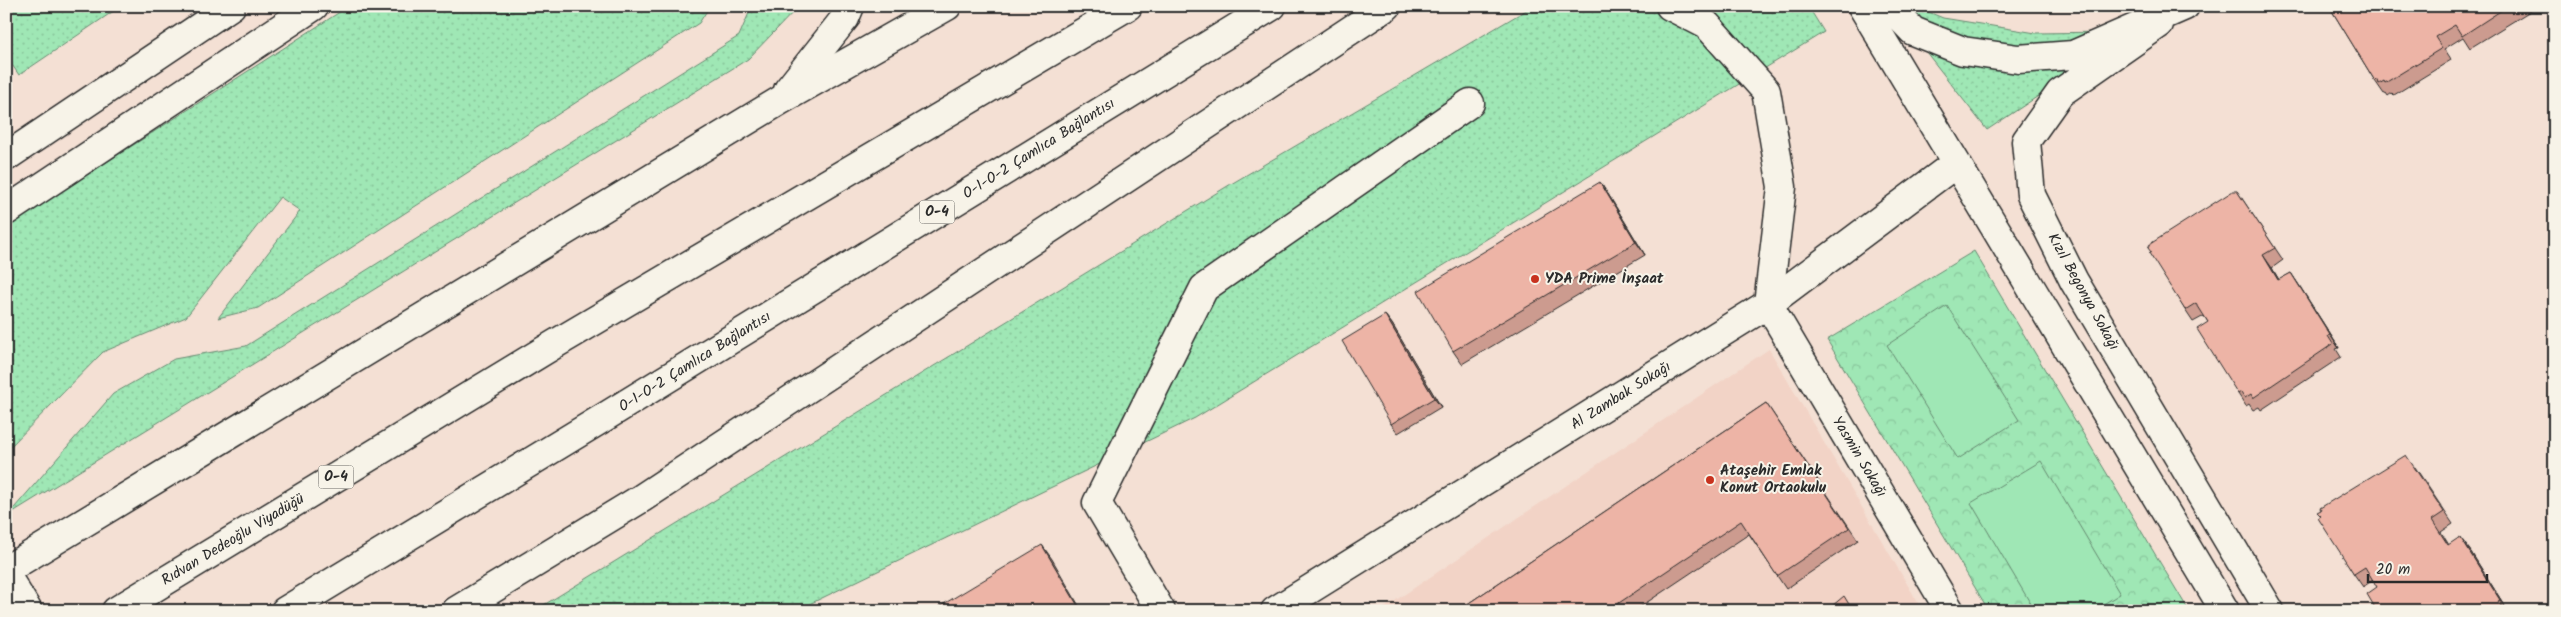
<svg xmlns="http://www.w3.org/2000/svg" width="2561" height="617" viewBox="0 0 2561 617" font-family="Kalam,sans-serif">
  <defs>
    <pattern id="grass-dots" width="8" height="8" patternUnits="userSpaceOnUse" patternTransform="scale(1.25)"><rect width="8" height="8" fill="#9fe7b5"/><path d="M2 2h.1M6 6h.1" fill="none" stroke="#89c69c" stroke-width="1.8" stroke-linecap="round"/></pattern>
    <pattern id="park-crowns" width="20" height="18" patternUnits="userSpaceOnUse" patternTransform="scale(1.25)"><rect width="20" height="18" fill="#9fe7b5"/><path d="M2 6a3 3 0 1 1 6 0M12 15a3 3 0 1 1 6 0" fill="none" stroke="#89c69c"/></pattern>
  </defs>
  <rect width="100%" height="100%" fill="#f4e0d4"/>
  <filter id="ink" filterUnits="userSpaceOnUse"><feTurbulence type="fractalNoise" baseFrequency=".02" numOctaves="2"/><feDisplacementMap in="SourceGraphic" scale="10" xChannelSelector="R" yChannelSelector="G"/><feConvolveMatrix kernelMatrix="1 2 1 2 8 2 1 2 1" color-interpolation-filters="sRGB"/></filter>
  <g filter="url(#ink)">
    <!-- built -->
    <polygon fill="#f2d3c6" points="1769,349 1923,611 1380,611"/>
    <!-- grass -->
    <g fill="url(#grass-dots)" stroke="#658970">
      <polygon points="9,6 121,6 19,75 6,56 6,22"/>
      <polygon points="349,6 710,6 699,23 258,308 218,318 300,211 280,197 186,317 103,352 6,451 6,227"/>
      <polygon points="752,6 799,6 748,59 8,515 113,394 174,359 246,346 739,36"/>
      <polygon points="1533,6 1808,6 1824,32 1195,418 795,611 534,611 1231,184"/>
      <polygon points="1890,6 1914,6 1943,18 2036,33 2109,32 2147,24 1987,130"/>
    </g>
    <!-- park -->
    <polygon fill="url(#park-crowns)" stroke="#658970" points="1974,251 2189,611 1989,611 1827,340"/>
    <!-- pitch -->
    <g fill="#9fe7b5" stroke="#658970">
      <polygon points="1947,306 2019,420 1958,459 1887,345"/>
      <polygon points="2041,461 2120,594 2092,611 2035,611 1971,503"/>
    </g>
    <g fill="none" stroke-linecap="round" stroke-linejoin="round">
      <!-- minor casing -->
      <g stroke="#2b2b2b" stroke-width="31">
        <g id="minor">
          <polyline points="1862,6 2225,611"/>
          <polyline points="2159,24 2060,93 2026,141 2031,195 2074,281 2270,611"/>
          <polyline points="1768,304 1950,611"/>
          <polyline points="6,575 28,611"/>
          <polyline points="1161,611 1097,503 1204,288 1470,103"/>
          <polyline points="1275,611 1768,304 1955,164"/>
        </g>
      </g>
      <!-- major casing -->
      <g stroke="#2b2b2b" stroke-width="31">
        <g id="major">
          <polyline points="1889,6 1913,31 1963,51 2018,59 2073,55 2185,6"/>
          <polyline points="6,157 231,6"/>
          <polyline points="6,211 314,6"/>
        </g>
      </g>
      <!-- highway casing -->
      <g stroke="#2b2b2b" stroke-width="31">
        <g id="highway">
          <polyline points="1670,6 1707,25 1766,91 1782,187 1768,304"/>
          <polyline points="788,90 845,18 850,6"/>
          <polyline points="6,570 781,100 947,6"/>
          <polyline points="116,611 555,344 1128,6"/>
          <polyline points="285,611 603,418 1272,6"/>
          <polyline points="456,611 642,498 1387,6"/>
        </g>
      </g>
      <!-- minor -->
      <use href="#minor" stroke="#f7f3e8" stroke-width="28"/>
      <!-- major -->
      <use href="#major" stroke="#f7f3e8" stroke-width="28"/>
      <!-- highway -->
      <use href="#highway" stroke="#f7f3e8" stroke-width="28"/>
    </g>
    <!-- wall -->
    <g fill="#cc9b8f" stroke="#2b2b2b">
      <polygon points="2329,6 2534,6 2535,8 2470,48 2463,37 2444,49 2451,60 2394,95 2392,93 2388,96 2386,93 2384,94 2375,81"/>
      <polygon points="2237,191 2283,260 2272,268 2279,280 2291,273 2339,348 2336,349 2341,357 2261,410 2259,407 2253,410 2249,404 2246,406 2238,394 2208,322 2204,316 2193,322 2185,310 2151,252"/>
      <polygon points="1608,194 1645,255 1462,364 1453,351"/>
      <polygon points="1385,315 1392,324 1441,407 1398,433 1391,424"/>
      <polygon points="1766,403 1858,540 1786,589 1749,534 1634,611 1457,611"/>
      <polygon points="2415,467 2453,524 2441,532 2449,545 2469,549 2508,611 2377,611 2377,587 2373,580 2363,587 2354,574 2320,516"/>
    </g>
    <!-- shaded-wall -->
    <g fill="#a67e74" stroke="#2b2b2b">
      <polygon points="1600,182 1608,194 1645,255 1636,242"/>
      <polygon points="2263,255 2272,268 2287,293 2278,280"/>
      <polygon points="2291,273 2299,285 2339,348 2330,335"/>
      <polygon points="1385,315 1392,324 1441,407 1434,398"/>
      <polygon points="2460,537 2469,549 2508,611 2500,600"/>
      <polygon points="1042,545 1052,559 1082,611 1081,611"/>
    </g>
    <!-- building -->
    <g fill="#edb4a6" stroke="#2b2b2b">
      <polygon points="2329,6 2508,6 2462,36 2455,25 2435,37 2442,48 2385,83 2384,81 2379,84 2378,80 2375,81"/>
      <polygon points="1600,182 1636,242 1453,351 1418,291"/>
      <polygon points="2233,191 2237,191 2275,248 2263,255 2278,280 2291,273 2330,335 2328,336 2333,344 2253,398 2251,394 2245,398 2241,392 2238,394 2197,329 2208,322 2196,303 2185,310 2149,253 2151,252 2148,248 2150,244"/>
      <polygon points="1385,315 1434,398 1391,424 1342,341"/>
      <polygon points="1766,403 1849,528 1777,576 1741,521 1607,611 1457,611"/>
      <polygon points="2406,455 2444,512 2432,520 2448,545 2460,537 2500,600 2498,601 2503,609 2500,611 2377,611 2367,594 2377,587 2365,567 2354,574 2318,518 2321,516 2317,512 2321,510 2320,508"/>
      <polygon points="1042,545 1081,611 932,611"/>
      <polygon points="1844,596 1853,611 1826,611"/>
    </g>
  </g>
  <!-- markers -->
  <g fill="#c8321e" stroke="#f7f3e8" stroke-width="2">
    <circle cx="1535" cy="279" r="5"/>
    <circle cx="1710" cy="480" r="5"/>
  </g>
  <g text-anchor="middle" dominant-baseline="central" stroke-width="4" stroke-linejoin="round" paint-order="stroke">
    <!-- shield labels -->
    <g fill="#f7f3e8" stroke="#686764" stroke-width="1">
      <rect x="919.5" y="200.5" width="35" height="23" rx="4"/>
      <rect x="318.5" y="465.5" width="35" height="23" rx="4"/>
    </g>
    <g font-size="14" font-weight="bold" fill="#2b2b2b">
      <text x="937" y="212">O-4</text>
      <text x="336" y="477">O-4</text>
    </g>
    <!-- street labels -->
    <g font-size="15" fill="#2b2b2b" stroke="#f7f3e8">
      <text transform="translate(1039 149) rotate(-32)">O-1-O-2 Çamlıca Bağlantısı</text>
      <text transform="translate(2083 292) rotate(61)">Kızıl Begonya Sokağı</text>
      <text transform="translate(695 362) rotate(-32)">O-1-O-2 Çamlıca Bağlantısı</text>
      <text transform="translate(1621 396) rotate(-32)">Al Zambak Sokağı</text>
      <text transform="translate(1859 457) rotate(59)">Yasmin Sokağı</text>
      <text transform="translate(233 540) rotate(-31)">Rıdvan Dedeoğlu Viyadüğü</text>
    </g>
    <!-- poi labels -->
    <g font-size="15" font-weight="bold" fill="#2b2b2b" stroke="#f7f3e8" text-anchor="start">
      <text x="1545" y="279">YDA Prime İnşaat</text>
      <text x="1720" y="471">Ataşehir Emlak<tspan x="1720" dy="17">Konut Ortaokulu</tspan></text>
    </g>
  </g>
  <!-- margin -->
  <rect width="2561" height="617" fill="none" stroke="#f7f3e8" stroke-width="25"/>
  <rect x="12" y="12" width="2536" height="592" fill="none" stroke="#2b2b2b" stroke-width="2" filter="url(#ink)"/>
  <!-- scale -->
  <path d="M2368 574v8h119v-8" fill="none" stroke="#2b2b2b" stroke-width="2.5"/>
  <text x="2376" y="574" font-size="15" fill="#2b2b2b" stroke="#f7f3e8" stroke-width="4" paint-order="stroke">20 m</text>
</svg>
